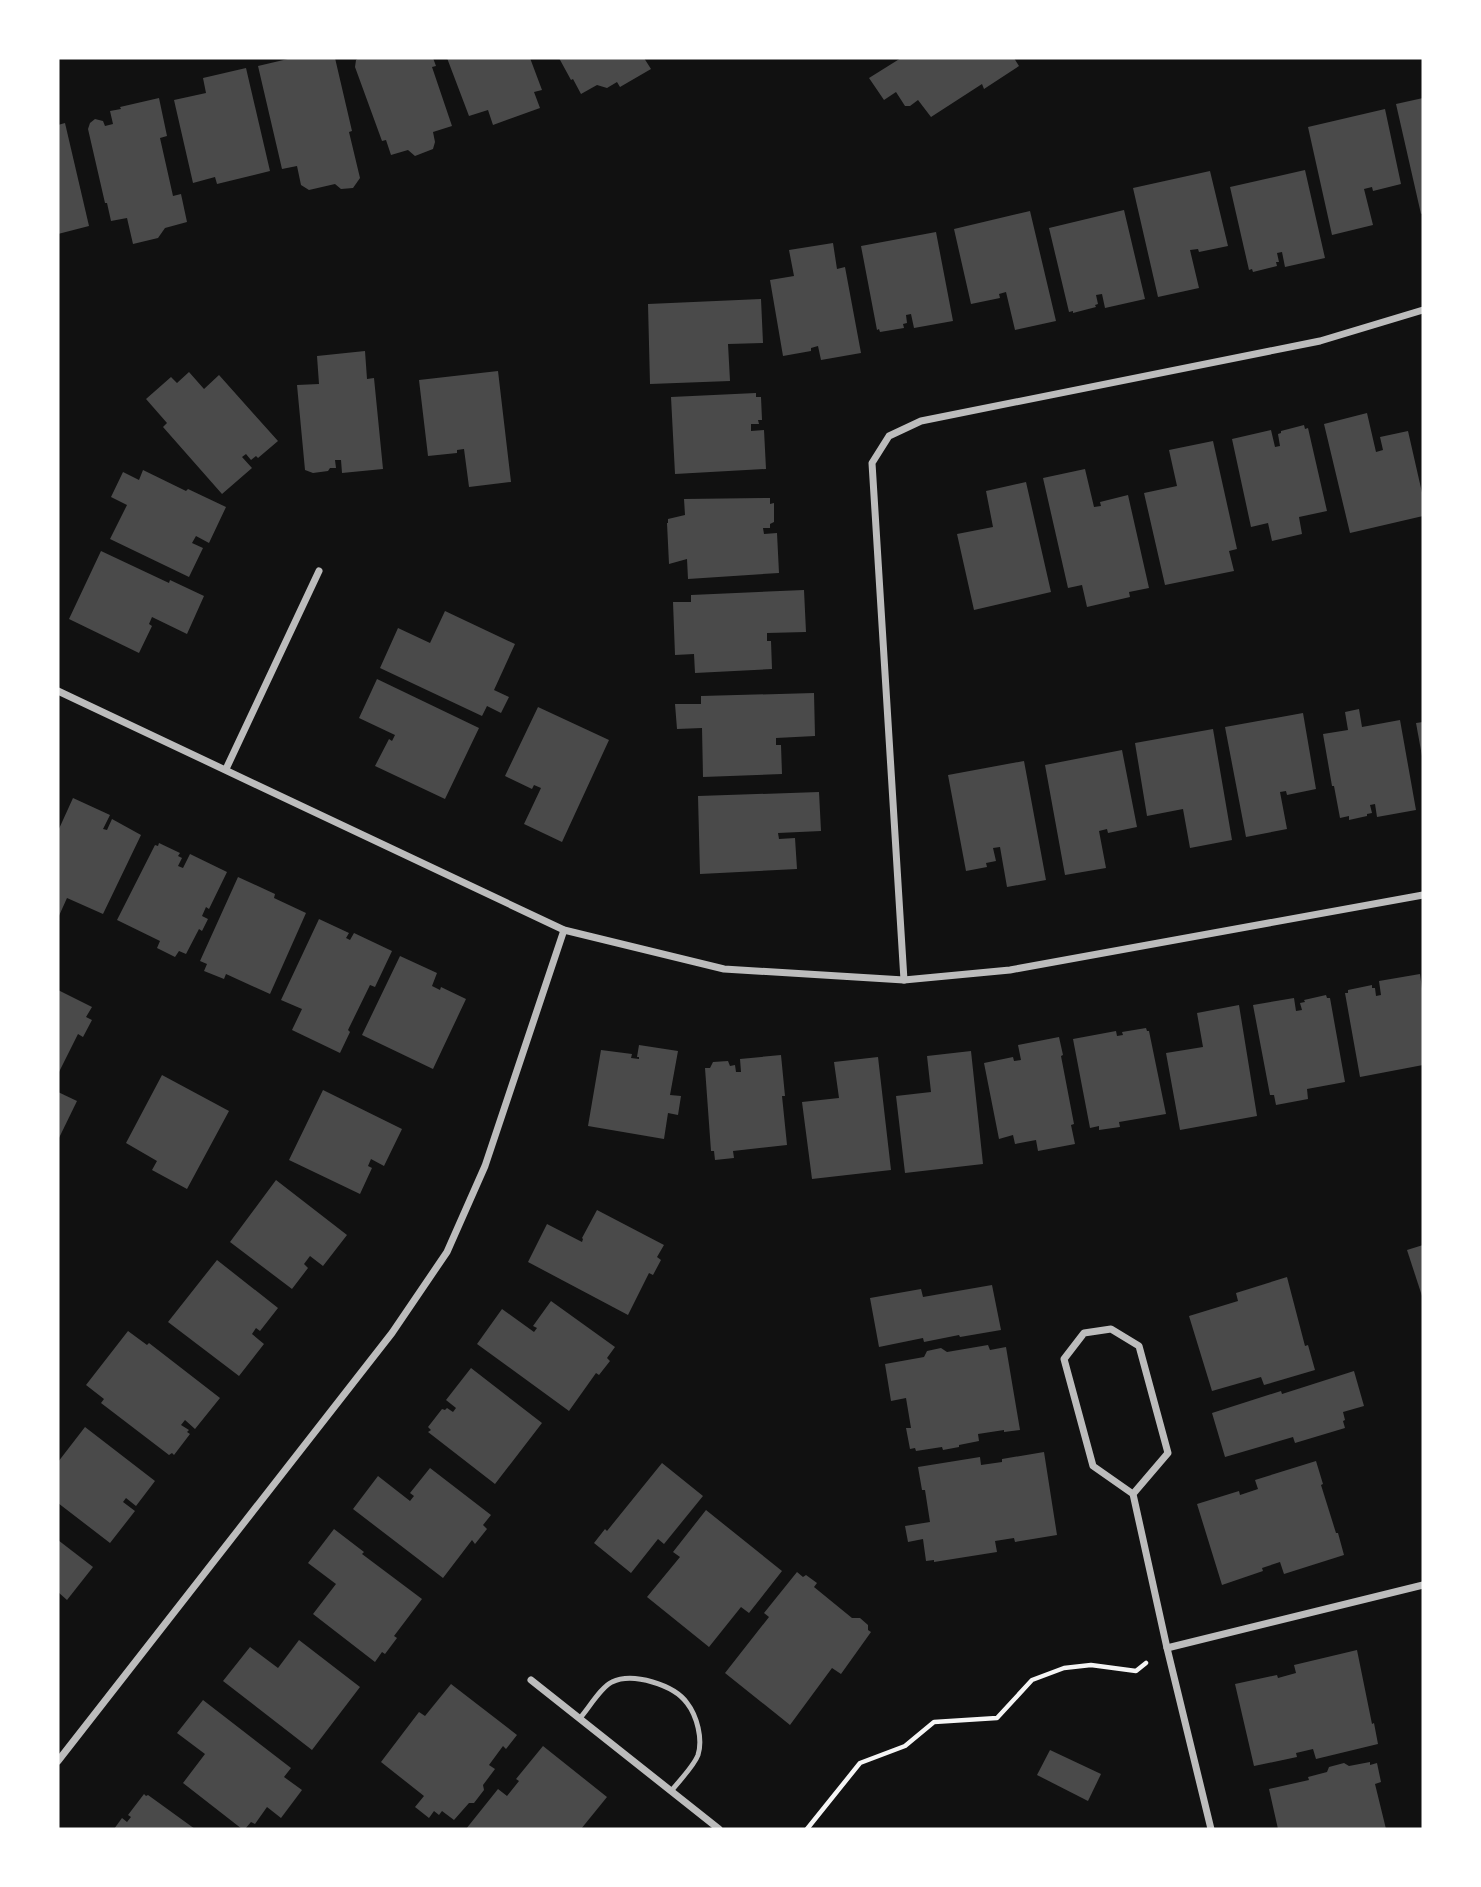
<svg xmlns="http://www.w3.org/2000/svg" width="1481" height="1887" viewBox="0 0 1481 1887" font-family="'Work Sans',sans-serif">
  <rect width="100%" height="100%" fill="#111"/>
  <!-- building -->
  <g fill="#4a4a4a">
    <polygon points="292,58 335,58 352,131 349,132 360,178 353,188 341,189 335,184 309,190 301,185 297,166 282,169 258,66"/>
    <polygon points="359,58 433,58 436,66 432,67 452,126 433,132 435,142 433,149 415,156 408,150 391,155 386,140 382,141 355,67 356,60"/>
    <polygon points="447,58 530,58 542,90 534,92 540,108 493,125 488,110 469,116"/>
    <polygon points="559,58 644,58 651,69 620,87 617,82 607,88 597,85 581,94 573,79 571,80"/>
    <polygon points="901,58 1014,58 1019,66 984,89 982,84 931,117 918,100 910,106 905,106 896,92 884,100 869,78"/>
    <polygon points="246,68 270,171 217,184 215,177 193,183 174,100 206,93 203,78"/>
    <polygon points="159,98 167,136 160,138 173,196 181,194 187,222 165,228 158,238 133,244 127,218 111,221 107,203 105,203 88,129 90,123 95,119 103,121 105,126 113,124 110,111 121,109 120,107"/>
    <polygon points="1423,98 1423,213 1421,214 1396,104"/>
    <polygon points="1385,109 1401,184 1373,191 1372,187 1364,189 1373,225 1332,235 1308,127"/>
    <polygon points="65,123 89,226 58,234 58,125"/>
    <polygon points="1305,170 1325,258 1285,267 1282,252 1277,253 1279,262 1276,262 1277,266 1253,272 1252,269 1249,270 1230,187"/>
    <polygon points="1210,171 1228,246 1199,252 1198,249 1190,250 1199,288 1158,297 1133,188"/>
    <polygon points="1124,210 1145,299 1105,308 1102,294 1096,295 1098,304 1095,305 1096,307 1073,313 1073,311 1069,312 1049,228"/>
    <polygon points="1030,211 1056,321 1015,330 1006,292 999,294 1000,298 971,304 954,229"/>
    <polygon points="936,232 953,321 914,328 911,314 906,315 907,323 903,324 904,328 880,332 879,329 877,330 861,246"/>
    <polygon points="833,243 837,269 845,267 861,353 821,360 818,346 811,348 811,351 783,356 770,280 794,276 789,250"/>
    <polygon points="761,299 763,343 728,344 730,381 650,384 648,304"/>
    <polygon points="365,351 367,379 374,378 383,469 342,473 341,460 335,460 336,468 330,468 328,471 313,473 305,470 297,385 319,384 317,356"/>
    <polygon points="498,371 511,482 469,487 464,449 457,450 457,453 428,456 419,380"/>
    <polygon points="189,372 204,389 219,375 278,441 258,458 256,456 251,460 246,454 242,457 252,468 222,494 163,427 167,423 146,399 171,377 177,383"/>
    <polygon points="756,393 756,397 761,397 762,420 758,420 759,424 751,424 751,431 764,430 766,469 675,474 671,397"/>
    <polygon points="1367,413 1376,452 1383,450 1380,437 1408,431 1423,497 1423,516 1350,533 1324,424"/>
    <polygon points="1304,425 1305,429 1308,428 1327,511 1299,517 1302,534 1272,541 1268,523 1251,527 1232,439 1271,430 1275,447 1280,446 1278,434 1281,433 1281,431"/>
    <polygon points="1213,441 1237,549 1229,551 1234,571 1165,585 1144,493 1177,486 1169,450"/>
    <polygon points="1085,469 1094,507 1101,506 1100,502 1128,495 1149,588 1129,592 1130,597 1087,607 1082,585 1068,588 1043,478"/>
    <polygon points="143,470 186,491 188,489 226,507 209,543 196,536 192,543 203,548 189,577 110,539 127,505 111,497 123,472 139,480"/>
    <polygon points="1026,482 1051,592 974,610 957,534 993,527 986,491"/>
    <polygon points="770,498 770,504 774,503 774,522 770,524 770,528 763,528 764,534 777,533 779,573 688,579 687,559 669,564 667,523 668,523 668,519 685,515 684,499"/>
    <polygon points="101,551 169,583 170,580 204,596 187,634 152,617 149,624 152,626 139,653 69,619"/>
    <polygon points="804,590 806,632 767,633 767,641 771,641 772,669 695,673 694,654 675,655 673,602 691,602 691,595"/>
    <polygon points="445,611 515,644 494,690 509,697 501,713 487,706 482,716 380,668 398,628 430,643"/>
    <polygon points="377,679 479,728 445,799 375,766 389,739 392,741 395,735 359,718"/>
    <polygon points="814,693 815,736 776,738 776,745 781,745 782,774 703,777 702,728 677,729 675,704 701,704 701,696"/>
    <polygon points="538,707 609,740 562,842 524,824 541,788 534,785 532,789 505,776"/>
    <polygon points="1359,709 1362,727 1400,720 1416,810 1377,817 1375,804 1370,805 1372,813 1367,814 1367,816 1349,820 1349,816 1340,818 1334,786 1332,786 1323,734 1348,730 1345,712"/>
    <polygon points="1303,713 1316,789 1287,795 1286,791 1280,792 1287,829 1246,837 1225,727"/>
    <polygon points="1423,722 1423,756 1422,756 1416,723"/>
    <polygon points="1213,729 1232,840 1190,848 1183,809 1147,816 1135,743"/>
    <polygon points="1122,750 1137,827 1108,833 1107,829 1099,831 1106,868 1065,875 1045,765"/>
    <polygon points="1024,761 1046,880 1007,887 1000,847 993,848 996,861 986,863 987,867 966,871 948,775"/>
    <polygon points="819,792 821,831 778,833 779,839 795,838 797,869 700,874 698,796"/>
    <polygon points="73,798 110,815 103,829 107,830 112,819 141,835 103,914 67,898 58,918 58,831"/>
    <polygon points="159,843 180,853 178,856 182,858 178,866 183,868 190,854 227,872 209,909 206,907 202,916 208,919 202,931 199,929 186,954 179,951 175,957 157,948 160,941 117,920 155,845 158,846"/>
    <polygon points="238,877 275,894 274,898 306,913 270,994 226,974 224,979 204,971 207,964 200,961"/>
    <polygon points="319,919 349,933 346,938 350,940 354,933 392,951 375,987 370,985 348,1030 350,1032 340,1053 292,1030 302,1009 281,1000"/>
    <polygon points="400,956 437,973 432,986 440,990 441,987 466,999 433,1069 362,1035"/>
    <polygon points="1420,974 1423,996 1423,1065 1360,1077 1345,993 1348,993 1348,990 1372,985 1372,988 1375,988 1376,996 1381,995 1379,981"/>
    <polygon points="58,990 92,1007 86,1017 92,1020 83,1037 78,1034 58,1074"/>
    <polygon points="1326,995 1327,998 1330,998 1345,1082 1307,1089 1308,1099 1276,1105 1274,1095 1270,1095 1253,1005 1294,998 1296,1011 1302,1010 1300,1003 1305,1002 1304,1000"/>
    <polygon points="1239,1005 1257,1116 1180,1130 1166,1053 1203,1047 1197,1013"/>
    <polygon points="1146,1028 1147,1031 1149,1031 1166,1114 1119,1122 1120,1127 1099,1130 1099,1126 1090,1128 1073,1039 1116,1031 1117,1036 1123,1035 1122,1032"/>
    <polygon points="1059,1037 1063,1055 1061,1056 1074,1124 1071,1125 1075,1144 1038,1151 1036,1140 1015,1144 1013,1135 999,1139 984,1063 1013,1057 1014,1061 1021,1060 1018,1045"/>
    <polygon points="639,1045 678,1051 670,1095 681,1096 678,1115 668,1113 664,1139 588,1126 601,1050 632,1054 631,1058 639,1059 639,1057 637,1057"/>
    <polygon points="971,1051 983,1164 905,1173 896,1096 931,1092 927,1056"/>
    <polygon points="781,1055 785,1096 782,1096 787,1145 733,1151 734,1158 715,1160 714,1151 711,1151 705,1068 710,1068 713,1062 728,1061 730,1066 735,1065 736,1072 741,1072 740,1059"/>
    <polygon points="878,1057 891,1170 812,1179 802,1102 839,1098 834,1062"/>
    <polygon points="162,1075 229,1111 187,1189 152,1170 157,1161 126,1143"/>
    <polygon points="323,1090 402,1129 384,1166 371,1159 368,1166 372,1168 360,1194 289,1160"/>
    <polygon points="58,1092 77,1101 58,1140"/>
    <polygon points="276,1180 347,1235 323,1266 310,1256 304,1264 308,1268 292,1289 230,1242"/>
    <polygon points="597,1210 664,1245 657,1257 661,1260 653,1275 649,1273 628,1315 528,1262 547,1224 582,1242 583,1239 582,1238"/>
    <polygon points="1423,1245 1423,1299 1407,1250"/>
    <polygon points="217,1260 278,1308 260,1331 256,1328 252,1334 264,1344 239,1376 168,1322"/>
    <polygon points="1287,1277 1305,1346 1308,1345 1315,1370 1264,1385 1261,1377 1212,1391 1189,1316 1238,1301 1236,1293"/>
    <polygon points="992,1285 1001,1330 960,1337 959,1335 924,1342 923,1338 879,1347 870,1298 921,1289 923,1297"/>
    <polygon points="551,1301 615,1347 607,1358 610,1361 599,1375 596,1373 569,1411 477,1344 502,1309 534,1332 537,1328 533,1326"/>
    <polygon points="128,1331 147,1345 149,1343 220,1398 195,1429 185,1420 181,1425 189,1430 187,1432 190,1434 174,1455 172,1453 169,1455 101,1403 104,1399 86,1385"/>
    <polygon points="988,1345 990,1350 1006,1347 1020,1430 1004,1432 1004,1430 978,1434 979,1441 959,1445 959,1447 943,1450 942,1447 916,1451 915,1448 910,1449 906,1428 911,1428 906,1398 891,1401 885,1364 924,1357 927,1351 941,1348 947,1352"/>
    <polygon points="471,1368 542,1423 495,1484 428,1432 431,1430 428,1427 442,1409 445,1410 447,1408 453,1412 456,1408 446,1400"/>
    <polygon points="1354,1371 1364,1406 1343,1412 1345,1420 1343,1421 1345,1428 1295,1443 1293,1437 1225,1457 1212,1413 1281,1391 1282,1394"/>
    <polygon points="85,1427 155,1481 136,1506 126,1498 123,1502 135,1511 110,1543 58,1503 58,1462"/>
    <polygon points="1044,1452 1057,1535 1015,1542 1014,1538 995,1541 997,1552 934,1562 934,1560 926,1561 923,1539 908,1542 905,1526 930,1522 925,1490 922,1490 918,1467 980,1457 981,1465 1002,1462 1002,1459"/>
    <polygon points="1316,1461 1323,1484 1321,1485 1336,1533 1338,1533 1344,1555 1284,1574 1280,1562 1262,1568 1263,1571 1222,1585 1197,1504 1239,1491 1240,1495 1258,1489 1255,1480"/>
    <polygon points="662,1463 703,1496 664,1544 658,1539 631,1573 594,1543 605,1529 607,1531"/>
    <polygon points="430,1468 491,1515 483,1525 487,1529 475,1544 472,1540 443,1578 353,1509 378,1476 410,1501 414,1496 410,1493"/>
    <polygon points="706,1510 782,1571 749,1613 741,1607 709,1647 647,1597 680,1557 673,1552"/>
    <polygon points="334,1529 364,1552 362,1554 422,1599 394,1636 397,1638 385,1654 382,1652 375,1662 313,1614 336,1584 308,1563"/>
    <polygon points="58,1540 93,1567 67,1600 58,1592"/>
    <polygon points="797,1572 803,1577 806,1575 817,1583 814,1587 852,1618 860,1618 868,1625 868,1630 871,1632 841,1674 832,1668 790,1725 725,1673 769,1617 764,1613"/>
    <polygon points="299,1640 360,1687 312,1750 223,1681 250,1647 278,1668"/>
    <polygon points="1357,1650 1372,1724 1374,1723 1378,1744 1316,1759 1313,1749 1296,1753 1297,1757 1254,1766 1235,1684 1277,1675 1278,1678 1296,1673 1294,1665"/>
    <polygon points="451,1684 517,1735 506,1749 503,1746 489,1765 495,1769 483,1785 484,1790 474,1803 469,1803 454,1820 442,1811 439,1815 434,1811 429,1818 415,1807 424,1796 381,1762 419,1712 425,1716"/>
    <polygon points="203,1700 291,1768 284,1777 302,1790 281,1818 267,1807 255,1824 251,1822 245,1829 242,1829 183,1783 205,1754 177,1733"/>
    <polygon points="543,1746 607,1797 581,1829 466,1829 498,1789 507,1796 519,1781 516,1779"/>
    <polygon points="1050,1750 1101,1774 1088,1801 1037,1775"/>
    <polygon points="1370,1762 1370,1765 1377,1763 1381,1782 1375,1784 1386,1829 1278,1829 1269,1789 1309,1780 1308,1777 1327,1772 1329,1767 1344,1763 1349,1766"/>
    <polygon points="144,1794 146,1796 148,1795 195,1829 114,1829 122,1818 127,1822 131,1817 128,1815"/>
  </g>
  <g fill="none" stroke-linecap="round" stroke-linejoin="round">
    <!-- path -->
    <polyline stroke="#f5f5f5" stroke-width="4.5" points="807,1829 860,1763 905,1746 934,1722 997,1718 1032,1680 1064,1668 1091,1665 1136,1671 1146,1663"/>
    <!-- service -->
    <path stroke="#bcbcbc" stroke-width="5" d="M580,1718C588,1709 602,1686 612,1682C633,1672 674,1685 687,1703C697,1716 703,1739 698,1755C694,1766 679,1781 672,1790"/>
    <!-- minor -->
    <g stroke="#bcbcbc" stroke-width="7">
      <polyline points="58,691 564,930 724,969 904,980 1010,970 1423,895"/>
      <polyline points="226,769 319,571"/>
      <polyline points="904,980 872,463 889,436 921,421 1320,341 1423,310"/>
      <polyline points="1133,1494 1168,1453 1139,1346 1111,1329 1084,1333 1064,1359 1093,1466 1133,1494 1167,1648 1211,1829"/>
      <polyline points="1167,1648 1423,1585"/>
      <polyline points="531,1680 719,1829"/>
      <polyline points="58,1761 392,1333 447,1252 485,1166 564,930"/>
    </g>
  </g>
  <!-- border -->
  <rect width="1481" height="1887" fill="none" stroke="#ffffff" stroke-width="119"/>
</svg>
